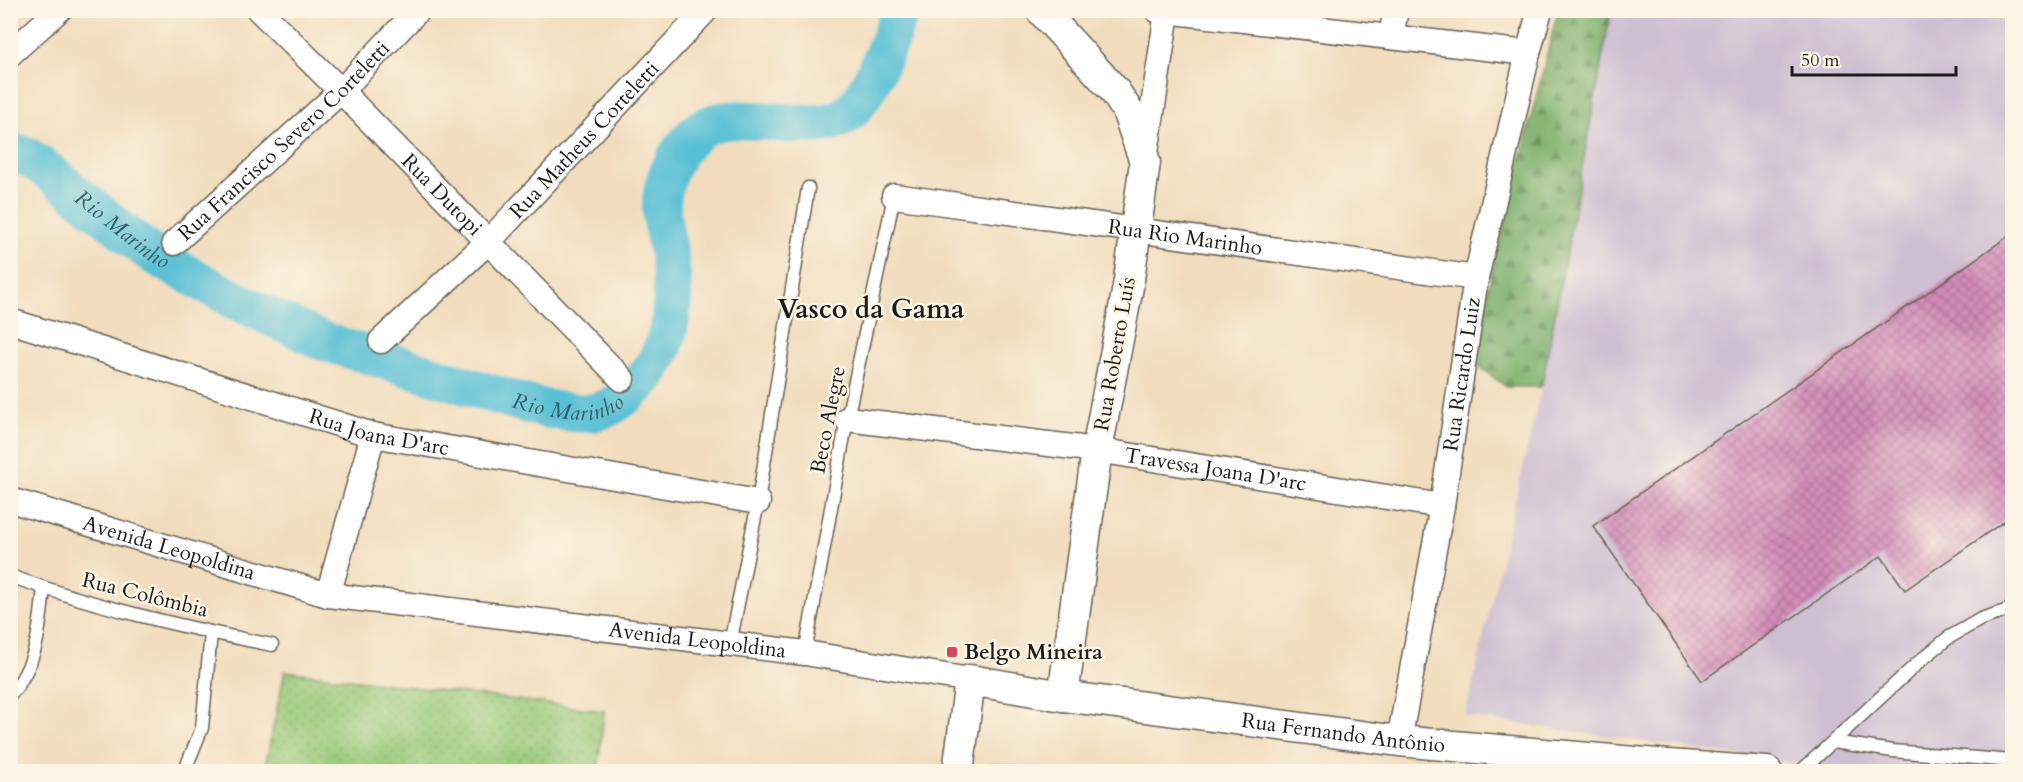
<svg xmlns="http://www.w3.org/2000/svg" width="2023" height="782" viewBox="0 0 2023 782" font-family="Cardo,serif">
  <defs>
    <pattern id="grass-dots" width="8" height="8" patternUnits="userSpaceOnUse" patternTransform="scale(1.5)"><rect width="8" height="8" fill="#97c978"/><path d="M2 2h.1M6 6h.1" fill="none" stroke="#82ac67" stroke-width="1.8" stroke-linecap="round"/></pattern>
    <pattern id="forest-firs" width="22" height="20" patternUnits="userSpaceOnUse" patternTransform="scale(1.5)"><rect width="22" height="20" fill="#79ad68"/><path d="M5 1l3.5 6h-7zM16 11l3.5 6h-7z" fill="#628c55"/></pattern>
    <pattern id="building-cross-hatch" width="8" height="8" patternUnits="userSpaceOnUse" patternTransform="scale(1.5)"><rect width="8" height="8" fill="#d48cb9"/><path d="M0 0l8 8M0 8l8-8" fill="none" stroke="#ab7296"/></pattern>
  </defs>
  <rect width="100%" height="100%" fill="#fcf5e5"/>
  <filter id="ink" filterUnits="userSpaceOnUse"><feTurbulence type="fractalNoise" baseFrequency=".0167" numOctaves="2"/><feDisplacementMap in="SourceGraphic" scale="12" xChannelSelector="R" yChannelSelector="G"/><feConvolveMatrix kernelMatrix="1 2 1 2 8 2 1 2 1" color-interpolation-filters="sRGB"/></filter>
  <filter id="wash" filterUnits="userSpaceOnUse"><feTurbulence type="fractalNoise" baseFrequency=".008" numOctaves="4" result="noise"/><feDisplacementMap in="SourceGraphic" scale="24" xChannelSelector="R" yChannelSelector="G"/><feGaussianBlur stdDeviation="1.35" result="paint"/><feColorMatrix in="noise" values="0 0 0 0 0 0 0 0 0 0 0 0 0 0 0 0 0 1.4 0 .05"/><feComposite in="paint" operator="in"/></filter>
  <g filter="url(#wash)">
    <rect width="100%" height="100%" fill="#f1ddbd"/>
    <!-- industrial -->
    <g fill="#cebed2">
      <polygon points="1611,11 2012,11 2012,771 1846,771 1465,716 1542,385"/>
      <polygon points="989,762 1070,771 988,771"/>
    </g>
    <!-- grass -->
    <polygon fill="url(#grass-dots)" stroke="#5a724a" stroke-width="1.5" points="285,671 604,711 598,771 264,771"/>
    <!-- forest -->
    <polygon fill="url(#forest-firs)" stroke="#4a6442" stroke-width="1.5" points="1558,11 1611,11 1542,385 1540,387 1506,387 1474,362 1474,343"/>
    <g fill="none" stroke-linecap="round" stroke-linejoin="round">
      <!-- river -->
      <path stroke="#58c0d5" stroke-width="39" id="s1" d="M10,151L26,156L44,168L153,255L235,300L322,341C371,356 421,371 470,387C506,398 542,411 580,413C602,414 616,405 632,391C667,360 676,316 671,271C670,253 664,235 662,217C658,186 673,153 697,132C732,101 816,143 850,112C872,91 889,39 901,10"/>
    </g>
    <g id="blocks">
      <!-- building -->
      <polygon fill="url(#building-cross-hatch)" points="2013,233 2013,515 1905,590 1881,556 1702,681 1593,526"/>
    </g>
  </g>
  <g filter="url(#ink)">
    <use href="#blocks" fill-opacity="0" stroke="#676054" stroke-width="1.5"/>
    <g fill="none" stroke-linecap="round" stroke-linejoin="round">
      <!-- service casing -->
      <g stroke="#676054" stroke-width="15">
        <g id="service">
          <path d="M10,576C95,607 183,627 272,645"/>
          <polyline points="730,644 758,502 808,188"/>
          <polyline points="805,653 847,419 894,196"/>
          <path d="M10,696C38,662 39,631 44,589"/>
          <polyline points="1833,742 1893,751 2012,761"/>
          <polyline points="10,761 17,772"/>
          <polyline points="184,772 202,728 211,633"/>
          <polyline points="1800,772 1920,661 1948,638 1981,619 2012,609"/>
        </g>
      </g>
      <!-- minor casing -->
      <g stroke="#676054" stroke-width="27">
        <g id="minor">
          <path id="s2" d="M259,10L341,91L622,379"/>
          <polyline points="1157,10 1528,53"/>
          <polyline points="1391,37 1396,10"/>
          <polyline points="10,54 59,10"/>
          <polyline points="1145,160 1167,12"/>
          <path id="s3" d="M894,196L1476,278"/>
          <path id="s4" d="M174,243L341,91L418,10"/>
          <path id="s5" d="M10,321L373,435L758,502"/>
          <path id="s6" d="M381,341L488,242L706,10"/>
          <path id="s7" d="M847,419L1097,450L1442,506"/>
          <path id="s8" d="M10,500L328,595L805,653L970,680"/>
          <polyline points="328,595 373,435"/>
          <path id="s9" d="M1399,741L1442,506L1476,278L1528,53L1540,10"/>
        </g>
      </g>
      <!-- tertiary casing -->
      <g stroke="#676054" stroke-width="33">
        <g id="tertiary">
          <polyline points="1041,10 1114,90 1127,110 1145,162 1128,287 1097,450 1063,696"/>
          <path id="s10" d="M958,772L970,680L1063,696L1399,741L1668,765L1767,772"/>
        </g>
      </g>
      <!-- service -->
      <use href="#service" stroke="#fff" stroke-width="12"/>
      <!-- minor -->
      <use href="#minor" stroke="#fff" stroke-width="24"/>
      <!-- tertiary -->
      <use href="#tertiary" stroke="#fff" stroke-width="30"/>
    </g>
  </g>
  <!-- markers -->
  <rect fill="#d1495b" stroke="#fcf5e5" stroke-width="2" x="946" y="646" width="12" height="12" rx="3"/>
  <g text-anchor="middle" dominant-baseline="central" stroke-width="5" stroke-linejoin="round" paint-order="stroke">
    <!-- street labels -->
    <g font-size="21" fill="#1c1c1c" stroke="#fcf5e5">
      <text stroke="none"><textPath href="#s4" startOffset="150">Rua Francisco Severo Corteletti</textPath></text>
      <text stroke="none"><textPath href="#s6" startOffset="286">Rua Matheus Corteletti</textPath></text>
      <text stroke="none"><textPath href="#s2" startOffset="260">Rua Dutopi</textPath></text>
      <text stroke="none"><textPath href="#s3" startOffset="294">Rua Rio Marinho</textPath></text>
      <text transform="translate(1115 354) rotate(-80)">Rua Roberto Luís</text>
      <text stroke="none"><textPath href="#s9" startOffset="372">Rua Ricardo Luiz</textPath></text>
      <text transform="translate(828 420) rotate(-79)">Beco Alegre</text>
      <text stroke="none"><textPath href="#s5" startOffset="386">Rua Joana D'arc</textPath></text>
      <text stroke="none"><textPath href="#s7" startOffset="372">Travessa Joana D'arc</textPath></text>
      <text stroke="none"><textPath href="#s8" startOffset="166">Avenida Leopoldina</textPath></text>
      <text transform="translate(145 595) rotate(14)">Rua Colômbia</text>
      <text stroke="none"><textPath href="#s8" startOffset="704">Avenida Leopoldina</textPath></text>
      <text stroke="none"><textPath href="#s10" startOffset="470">Rua Fernando Antônio</textPath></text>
    </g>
    <!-- poi labels -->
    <g font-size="21" font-weight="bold" fill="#1c1c1c" stroke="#fcf5e5" text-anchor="start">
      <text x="964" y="652">Belgo Mineira</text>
    </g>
    <!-- water labels -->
    <g font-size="22" font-style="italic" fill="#345e66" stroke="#fcf5e5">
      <text stroke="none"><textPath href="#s1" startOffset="138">Rio Marinho</textPath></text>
      <text stroke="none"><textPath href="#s1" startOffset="624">Rio Marinho</textPath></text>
    </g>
    <!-- district labels -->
    <g font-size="27" font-weight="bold" fill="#1c1c1c" stroke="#fcf5e5">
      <text x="871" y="309">Vasco da Gama</text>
    </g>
  </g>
  <!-- margin -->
  <rect width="2023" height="782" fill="none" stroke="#fcf5e5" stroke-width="36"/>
  <!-- scale -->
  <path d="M1792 66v9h164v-9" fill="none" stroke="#1c1c1c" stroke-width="3"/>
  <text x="1801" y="66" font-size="18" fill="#1c1c1c" stroke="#fcf5e5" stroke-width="4.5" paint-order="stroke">50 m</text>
</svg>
